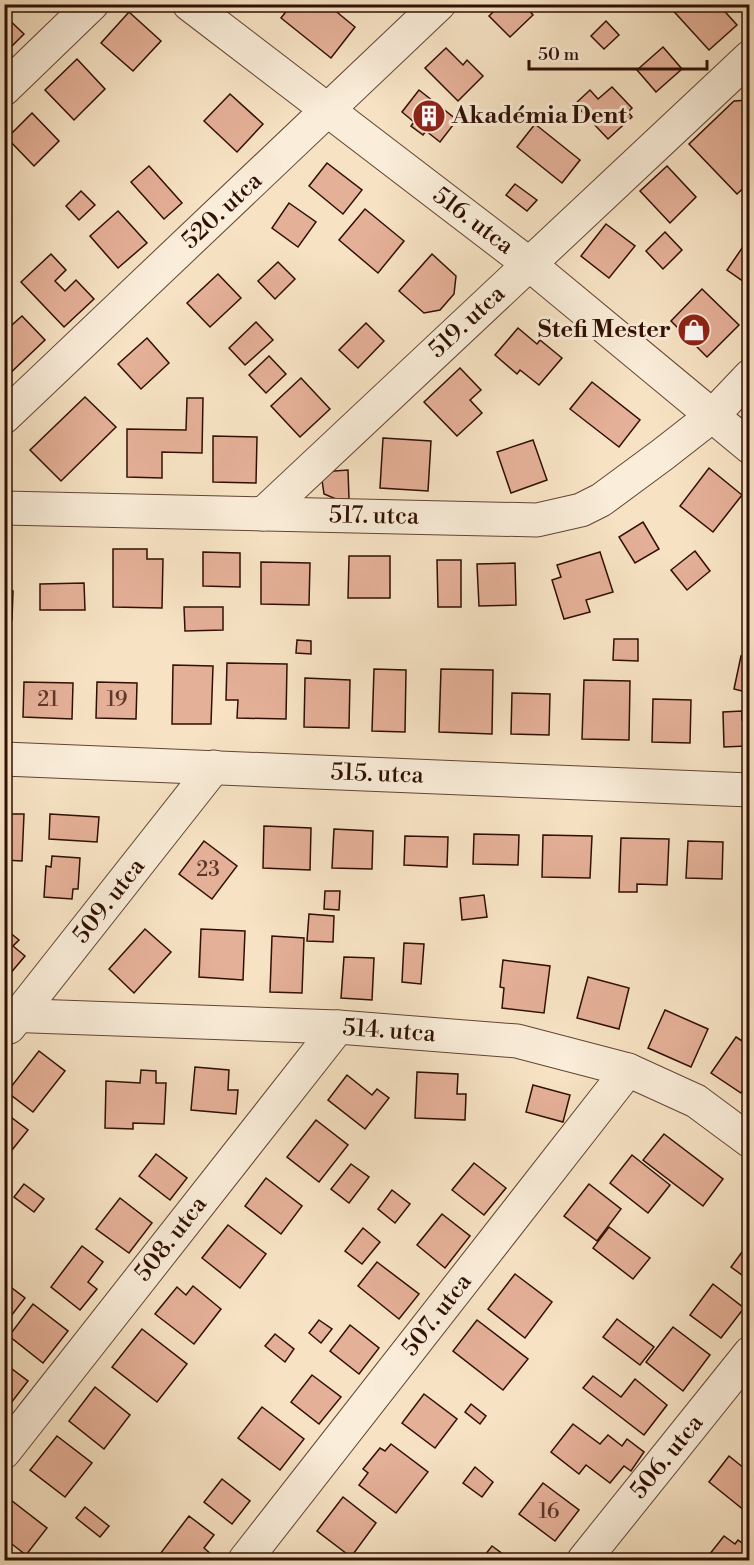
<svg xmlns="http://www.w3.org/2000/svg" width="754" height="1565" viewBox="0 0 754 1565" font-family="'Libre Bodoni',serif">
  <rect width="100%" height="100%" fill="#f7e3c4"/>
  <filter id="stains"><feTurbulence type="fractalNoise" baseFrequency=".00333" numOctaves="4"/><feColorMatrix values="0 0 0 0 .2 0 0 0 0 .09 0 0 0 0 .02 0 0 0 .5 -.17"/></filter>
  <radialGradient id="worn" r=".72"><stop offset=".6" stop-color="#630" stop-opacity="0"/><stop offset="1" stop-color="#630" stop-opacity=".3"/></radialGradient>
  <!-- building -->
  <g fill="#e5b098" stroke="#300f04" stroke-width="1.5">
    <polygon points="292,4 327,4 355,27 331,58 281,18"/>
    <polygon points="501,4 524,4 533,15 510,37 489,16"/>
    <polygon points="667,4 702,4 707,9 712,4 718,4 737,25 709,50"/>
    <polygon points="129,12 161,41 133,71 101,43"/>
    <polygon points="4,15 24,34 11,47 4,41"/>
    <polygon points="606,21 619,35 604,49 591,36"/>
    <polygon points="663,47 682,69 656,92 637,70"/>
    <polygon points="446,48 463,65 467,60 483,76 458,101 425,68"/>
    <polygon points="77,59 105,89 74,120 45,90"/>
    <polygon points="612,87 632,108 628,112 632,117 608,139 575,104 590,90 598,99"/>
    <polygon points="419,90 457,120 440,142 426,131 423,135 411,126 414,122 402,112"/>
    <polygon points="230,94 263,124 237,152 204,121"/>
    <polygon points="750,100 750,182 737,194 689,144 734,101"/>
    <polygon points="32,113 59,141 34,166 7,138"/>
    <polygon points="535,124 580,160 562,183 517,147"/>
    <polygon points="327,163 362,190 343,214 309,186"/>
    <polygon points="149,166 182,203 164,219 131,182"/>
    <polygon points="667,166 696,197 670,223 640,191"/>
    <polygon points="515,184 537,200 527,211 506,195"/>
    <polygon points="81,191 95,205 79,220 66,206"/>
    <polygon points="289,203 316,222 298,247 272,228"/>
    <polygon points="365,209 404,241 378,273 339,240"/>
    <polygon points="118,211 147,243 118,268 90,236"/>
    <polygon points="606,224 635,246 609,278 581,256"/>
    <polygon points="665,232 682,250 663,269 646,251"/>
    <polygon points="749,238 750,239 750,286 727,270"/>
    <polygon points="51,254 66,270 55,281 65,291 76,280 94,299 64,327 21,282"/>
    <polygon points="432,254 456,276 454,294 440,310 424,313 399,291"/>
    <polygon points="278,262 295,279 275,299 258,281"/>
    <polygon points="218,274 241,298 210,327 187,303"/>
    <polygon points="702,289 739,325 707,357 671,321"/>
    <polygon points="22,316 45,340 4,379 4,332"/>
    <polygon points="256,322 273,340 245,365 229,348"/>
    <polygon points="366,323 384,341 358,368 339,350"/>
    <polygon points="518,328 537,344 540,340 562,358 539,385 520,370 517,374 495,355"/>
    <polygon points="147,338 169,363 141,389 118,364"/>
    <polygon points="269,356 286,374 266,393 249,375"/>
    <polygon points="460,368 481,390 470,400 482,413 457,436 424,402"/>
    <polygon points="301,378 330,409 300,437 271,406"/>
    <polygon points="592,382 640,420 619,447 570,409"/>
    <polygon points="85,397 116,427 61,481 30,450"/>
    <polygon points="187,398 203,398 202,453 162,452 162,478 127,477 127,429 186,430"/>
    <polygon points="213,436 257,437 256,483 213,482"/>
    <polygon points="383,438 431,441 428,491 380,488"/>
    <polygon points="533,440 547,480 511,493 497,452"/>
    <polygon points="709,468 742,495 713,532 680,506"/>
    <polygon points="348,470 349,499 336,499 324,494 322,480 327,474 334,471"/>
    <polygon points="643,522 659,549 635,563 619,537"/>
    <polygon points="113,549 147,549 147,559 163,559 162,608 113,607"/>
    <polygon points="695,551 710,571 687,590 671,570"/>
    <polygon points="203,552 240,553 240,587 203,586"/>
    <polygon points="600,552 613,592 586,600 590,612 564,619 552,580 561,577 557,565"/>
    <polygon points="349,556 390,556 390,598 348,598"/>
    <polygon points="437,560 461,560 461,607 438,607"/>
    <polygon points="261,562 310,563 309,605 261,604"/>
    <polygon points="515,563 516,605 479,606 477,564"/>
    <polygon points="84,583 85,610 40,610 40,584"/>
    <polygon points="4,591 13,591 12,620 4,619"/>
    <polygon points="184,607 223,607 223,630 185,631"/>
    <polygon points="614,639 638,639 638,661 613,660"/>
    <polygon points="297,640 311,641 311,654 296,653"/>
    <polygon points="741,656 750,658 750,693 734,689"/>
    <polygon points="227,663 287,664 286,719 237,718 238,700 226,700"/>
    <polygon points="173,665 213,666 211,724 172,724"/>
    <polygon points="374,669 406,670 405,732 372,731"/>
    <polygon points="441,669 493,670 492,734 439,732"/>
    <polygon points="305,678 350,680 349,728 304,727"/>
    <polygon points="584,680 630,681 629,740 582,739"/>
    <polygon points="24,682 73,683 72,719 23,717"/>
    <polygon points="97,682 137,683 136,719 96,718"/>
    <polygon points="512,693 550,694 549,735 511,734"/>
    <polygon points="653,699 691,700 690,743 652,742"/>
    <polygon points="742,711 742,720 750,720 750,755 746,755 746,746 724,747 723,712"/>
    <polygon points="4,814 24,814 22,861 4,860"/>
    <polygon points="50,814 99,817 97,842 49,839"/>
    <polygon points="264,826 311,828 310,870 263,868"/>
    <polygon points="334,829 373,831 372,869 332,868"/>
    <polygon points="474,834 519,835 518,865 473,864"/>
    <polygon points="543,835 592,836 590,878 542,877"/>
    <polygon points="405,836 448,837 447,867 404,865"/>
    <polygon points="621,838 669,839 667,885 637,884 637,892 619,892"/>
    <polygon points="204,841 237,866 212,899 179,874"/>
    <polygon points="688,841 723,842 722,879 686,878"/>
    <polygon points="52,856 80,858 78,889 73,889 72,899 44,897 46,866 51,867"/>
    <polygon points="325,891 340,891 339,910 324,909"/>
    <polygon points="484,895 487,917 462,920 460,898"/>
    <polygon points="309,914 334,916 333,942 307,941"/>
    <polygon points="4,928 19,940 13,946 25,956 4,981"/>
    <polygon points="145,929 171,952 134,993 109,969"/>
    <polygon points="201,929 245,931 243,980 199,977"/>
    <polygon points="272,936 304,938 302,993 270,992"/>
    <polygon points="404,943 424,944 421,984 402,982"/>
    <polygon points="344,957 374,958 372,1000 341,998"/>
    <polygon points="503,960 550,966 544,1013 502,1008 504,988 500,987"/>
    <polygon points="588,977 629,988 619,1029 577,1018"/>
    <polygon points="665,1010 708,1029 691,1067 648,1048"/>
    <polygon points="736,1037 750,1046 750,1081 741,1093 711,1073"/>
    <polygon points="39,1051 65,1071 33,1112 7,1092"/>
    <polygon points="195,1067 229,1070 228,1090 238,1090 236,1114 191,1110"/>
    <polygon points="141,1070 156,1071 156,1083 166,1083 164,1124 133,1123 133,1129 105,1128 106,1081 140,1083"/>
    <polygon points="417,1072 458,1074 457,1094 466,1094 465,1120 415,1118"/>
    <polygon points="347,1075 372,1095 377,1089 389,1098 365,1129 328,1100"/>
    <polygon points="533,1085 570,1095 563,1122 526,1112"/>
    <polygon points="4,1112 28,1130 4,1160"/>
    <polygon points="316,1120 348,1145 319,1182 287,1157"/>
    <polygon points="664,1134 723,1179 703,1206 643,1160"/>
    <polygon points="156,1154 187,1178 170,1200 139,1176"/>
    <polygon points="632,1155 670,1185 648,1213 610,1183"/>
    <polygon points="474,1163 506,1188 484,1215 452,1190"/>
    <polygon points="351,1164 369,1177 349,1203 331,1189"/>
    <polygon points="266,1178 302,1206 281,1234 245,1206"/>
    <polygon points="24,1184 44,1199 34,1212 14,1197"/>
    <polygon points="589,1184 621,1209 597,1241 564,1216"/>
    <polygon points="392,1190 410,1204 395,1223 378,1209"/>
    <polygon points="120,1198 152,1223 129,1253 96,1229"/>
    <polygon points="442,1214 470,1236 445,1268 417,1245"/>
    <polygon points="228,1225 266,1254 240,1288 202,1258"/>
    <polygon points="609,1227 650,1258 633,1279 593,1248"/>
    <polygon points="363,1228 380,1242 362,1264 345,1251"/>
    <polygon points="82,1246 103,1262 88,1282 97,1289 80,1310 51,1287"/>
    <polygon points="742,1252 750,1257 750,1281 731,1267"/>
    <polygon points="377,1262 419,1294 399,1319 358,1286"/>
    <polygon points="515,1274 552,1302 525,1338 488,1309"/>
    <polygon points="4,1282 25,1298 4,1325"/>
    <polygon points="713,1284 744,1308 721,1338 690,1315"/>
    <polygon points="193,1286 221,1309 194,1344 155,1314 177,1287 186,1295"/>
    <polygon points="33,1304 68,1331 43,1363 9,1336"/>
    <polygon points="617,1319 654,1347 640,1365 603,1337"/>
    <polygon points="319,1320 332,1329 321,1343 309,1333"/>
    <polygon points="477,1320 528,1359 503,1390 453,1351"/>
    <polygon points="350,1325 379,1348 359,1374 330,1351"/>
    <polygon points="673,1327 710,1355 683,1391 646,1362"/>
    <polygon points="142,1329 187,1364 157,1402 112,1367"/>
    <polygon points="275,1334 294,1349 285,1362 265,1346"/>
    <polygon points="4,1363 28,1381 4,1412"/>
    <polygon points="312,1375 341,1397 319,1424 291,1402"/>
    <polygon points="593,1376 621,1397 635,1379 667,1405 644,1435 583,1388"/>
    <polygon points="95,1387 130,1415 104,1449 69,1421"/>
    <polygon points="424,1394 457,1419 435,1448 402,1423"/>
    <polygon points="471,1404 486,1416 480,1424 465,1412"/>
    <polygon points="262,1407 304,1439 280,1470 238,1438"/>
    <polygon points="573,1424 600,1444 608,1435 622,1446 627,1439 644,1452 631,1471 624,1466 610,1483 586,1465 579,1474 551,1452"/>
    <polygon points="57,1436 92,1463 65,1497 30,1470"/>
    <polygon points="391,1444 428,1472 396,1513 359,1485 368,1473 363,1469 380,1448 385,1451"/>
    <polygon points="729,1456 750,1473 750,1515 709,1482"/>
    <polygon points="475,1467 493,1482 482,1497 463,1483"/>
    <polygon points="222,1479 250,1501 232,1524 204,1502"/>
    <polygon points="543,1483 579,1510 555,1541 519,1514"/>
    <polygon points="7,1497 47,1528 26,1555 4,1538 4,1501"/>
    <polygon points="343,1497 376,1523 351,1557 317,1531"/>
    <polygon points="85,1507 109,1526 100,1537 76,1518"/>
    <polygon points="189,1516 214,1535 204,1548 212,1555 208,1560 168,1560 160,1554"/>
    <polygon points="724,1536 735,1544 738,1540 750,1549 750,1560 705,1560"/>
    <polygon points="492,1546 511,1560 481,1560"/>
  </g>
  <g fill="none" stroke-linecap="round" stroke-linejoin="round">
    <!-- minor casing -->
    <g stroke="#624434" stroke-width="35">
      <g id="minor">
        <polyline points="189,4 529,264 750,447"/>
        <polyline points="4,89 92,4"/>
        <polyline points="4,417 439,4"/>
        <polyline points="4,508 537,520 581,510 601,500 662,455 712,416 750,376"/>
        <polyline points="263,514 750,57"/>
        <polyline points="4,759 750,790"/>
        <polyline points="4,1015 338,1027 517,1041 628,1070 696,1101 750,1141"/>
        <polyline points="9,1027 214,767"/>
        <polyline points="4,1452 338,1027"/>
        <polyline points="245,1560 628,1070"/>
        <polyline points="584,1560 750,1353"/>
      </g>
    </g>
    <!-- minor -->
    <use href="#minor" stroke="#faedd9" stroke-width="33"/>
  </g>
  <!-- icons -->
  <defs>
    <g id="building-disc" transform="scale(1.725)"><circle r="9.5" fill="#8f2418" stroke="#faedd9"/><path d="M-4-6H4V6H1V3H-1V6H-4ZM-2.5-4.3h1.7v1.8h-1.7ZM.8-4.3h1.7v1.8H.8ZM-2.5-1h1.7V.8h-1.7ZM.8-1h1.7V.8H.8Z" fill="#fff"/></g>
    <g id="shop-disc" transform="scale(1.725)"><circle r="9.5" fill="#8f2418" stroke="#faedd9"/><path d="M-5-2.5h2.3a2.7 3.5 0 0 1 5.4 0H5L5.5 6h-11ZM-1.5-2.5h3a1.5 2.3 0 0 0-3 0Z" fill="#fff"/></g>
  </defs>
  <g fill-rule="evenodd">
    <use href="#building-disc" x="429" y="116"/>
    <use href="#shop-disc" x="694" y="330"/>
  </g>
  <g text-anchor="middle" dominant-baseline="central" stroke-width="6" stroke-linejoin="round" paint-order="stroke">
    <!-- number labels -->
    <g font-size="21" fill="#5d3729">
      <text x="48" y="700">21</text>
      <text x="117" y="700">19</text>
      <text x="208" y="870">23</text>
      <text x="549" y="1512">16</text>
    </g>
    <!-- poi labels -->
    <g font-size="24" font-weight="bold" fill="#300f04" stroke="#faedd9" text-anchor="start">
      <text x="452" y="116">Akadémia Dent</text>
      <text x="671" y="330" text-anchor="end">Stefi Mester</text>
    </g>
    <!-- street labels -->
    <g font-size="24" fill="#300f04" stroke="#faedd9">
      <text transform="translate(222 211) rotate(-43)">520. utca</text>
      <text transform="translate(473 221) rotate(37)">516. utca</text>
      <text transform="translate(467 322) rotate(-43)">519. utca</text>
      <text transform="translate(374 516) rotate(1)">517. utca</text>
      <text transform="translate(377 774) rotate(2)">515. utca</text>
      <text transform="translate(109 901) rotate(-52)">509. utca</text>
      <text transform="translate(389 1031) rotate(4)">514. utca</text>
      <text transform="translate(171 1239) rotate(-52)">508. utca</text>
      <text transform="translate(437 1315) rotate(-52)">507. utca</text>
      <text transform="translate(667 1457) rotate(-51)">506. utca</text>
    </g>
  </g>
  <!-- margin -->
  <rect width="754" height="1565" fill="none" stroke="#f7e3c4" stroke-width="24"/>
  <rect x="6" y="6" width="742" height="1553" fill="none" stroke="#300f04" stroke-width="3"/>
  <rect x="12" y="12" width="730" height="1541" fill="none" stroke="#300f04" stroke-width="1.5"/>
  <!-- scale -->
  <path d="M529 60v9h178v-9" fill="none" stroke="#300f04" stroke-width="3"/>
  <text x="538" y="60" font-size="18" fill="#300f04" stroke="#faedd9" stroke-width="4.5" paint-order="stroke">50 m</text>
  <rect width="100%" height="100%" filter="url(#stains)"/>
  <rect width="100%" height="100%" fill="url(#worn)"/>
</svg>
